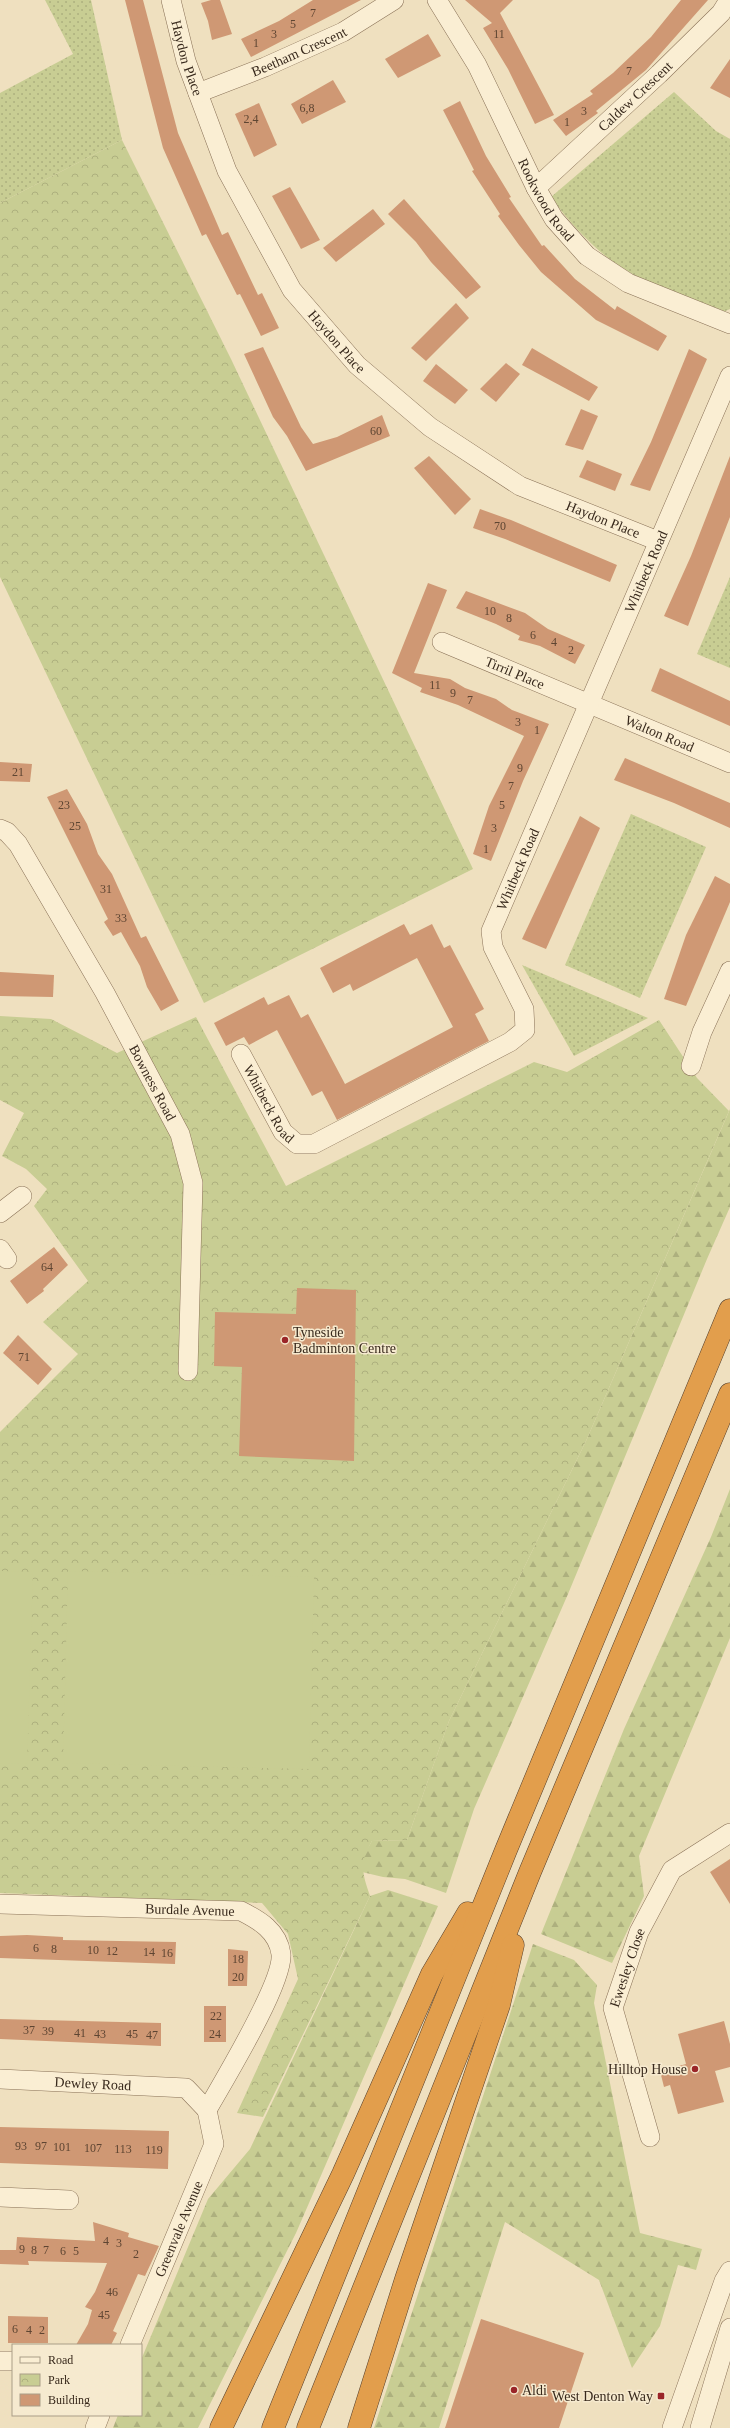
<svg xmlns="http://www.w3.org/2000/svg" width="730" height="2428" viewBox="0 0 730 2428" font-family="'Times New Roman',serif">
  <defs>
    <pattern id="grass-dots" width="8" height="8" patternUnits="userSpaceOnUse"><rect width="8" height="8" fill="#c8cd93"/><path d="M2 2h.1M6 6h.1" fill="none" stroke="#adb07e" stroke-width="1.8" stroke-linecap="round"/></pattern>
    <pattern id="forest-firs" width="22" height="20" patternUnits="userSpaceOnUse"><rect width="22" height="20" fill="#c8cd93"/><path d="M5 1l3.5 6h-7zM16 11l3.5 6h-7z" fill="#adb07e"/></pattern>
    <pattern id="park-crowns" width="20" height="18" patternUnits="userSpaceOnUse"><rect width="20" height="18" fill="#c8cd93"/><path d="M2 6a3 3 0 1 1 6 0M12 15a3 3 0 1 1 6 0" fill="none" stroke="#adb07e"/></pattern>
  </defs>
  <rect width="100%" height="100%" fill="#efe0bf"/>
  <!-- grass -->
  <g fill="url(#grass-dots)">
    <polygon points="45,0 91,0 122,140 0,203 0,93 73,54"/>
    <path d="M674,92L716,131L730,139V309L721,313C685,299 647,285 615,263C593,248 566,219 551,197Z"/>
    <polygon points="730,577 730,668 697,654"/>
    <polygon points="631,814 706,847 640,998 565,965"/>
    <polygon points="522,965 648,1018 574,1056"/>
  </g>
  <!-- forest -->
  <g fill="url(#forest-firs)">
    <polygon points="730,1109 730,1207 707,1259 568,1594 474,1809 446,1893 405,1879 383,1877 362,1872 363,1856 372,1841 407,1840 449,1721 586,1441"/>
    <polygon points="730,1489 730,1638 639,1856 644,1896 612,1963 541,1934 624,1729 711,1537"/>
    <polygon points="388,1890 438,1906 296,2233 198,2428 113,2428 118,2415 141,2415 141,2360 208,2199 250,2149 370,1896"/>
    <polygon points="533,1944 574,1960 597,1985 594,2003 640,2233 702,2249 696,2270 678,2265 660,2326 632,2368 599,2280 505,2222 439,2428 374,2428"/>
  </g>
  <!-- park -->
  <g fill="url(#park-crowns)">
    <polygon points="122,140 231,359 473,869 204,1003 0,577 0,203"/>
    <path d="M0,1016L51,1019L117,1053L196,1017L286,1186L534,1062L567,1072L659,1020L697,1078L729,1111L586,1441L449,1721L407,1840L372,1841C359,1864 362,1872 370,1896L263,2117L237,2113L298,1979L288,1934L262,1903L0,1893V1432L78,1354L43,1322L88,1281L34,1206L47,1189L26,1169L2,1156L24,1113L0,1100Z"/>
  </g>
  <!-- pitch -->
  <g fill="#c8cd93">
    <polygon points="0,1571 33,1572 27,1764 0,1763"/>
    <polygon points="68,1571 314,1577 309,1769 63,1763"/>
  </g>
  <!-- building -->
  <g fill="#cf9874">
    <polygon points="125,0 143,0 178,133 222,235 228,232 258,295 262,293 279,328 261,336 240,294 237,295 206,234 202,236 163,148"/>
    <polygon points="211,0 220,0 232,34 212,40 208,21 201,3"/>
    <polygon points="313,0 361,0 251,57 241,39 279,21"/>
    <polygon points="465,0 513,0 500,13 554,115 535,124 508,69 483,28 492,23"/>
    <polygon points="681,0 708,0 646,70 596,111 598,113 566,136 553,120 593,94 590,91 613,73 651,37"/>
    <polygon points="428,34 441,56 398,78 385,59"/>
    <polygon points="730,59 730,98 710,88"/>
    <polygon points="333,80 346,102 302,124 291,104"/>
    <polygon points="460,101 486,156 511,197 509,198 542,246 544,245 575,279 615,310 617,306 667,336 658,351 596,320 541,272 519,245 498,216 500,214 472,171 474,170 443,110"/>
    <polygon points="259,103 277,145 254,157 235,114"/>
    <polygon points="290,187 320,240 301,249 272,196"/>
    <polygon points="404,199 481,287 466,299 431,262 416,242 388,214"/>
    <polygon points="373,209 385,224 336,262 323,248"/>
    <polygon points="456,303 469,318 426,361 411,348"/>
    <polygon points="263,347 301,427 313,444 337,437 382,415 390,436 306,471 287,436 273,417 244,354"/>
    <polygon points="532,348 598,387 589,401 522,365"/>
    <polygon points="689,349 707,359 690,398 650,491 630,485 651,442"/>
    <polygon points="506,363 520,374 496,402 480,389"/>
    <polygon points="436,364 468,390 455,404 423,381"/>
    <polygon points="581,409 598,416 583,450 565,445"/>
    <polygon points="429,456 471,499 455,515 414,468"/>
    <polygon points="730,456 730,517 688,626 664,616 691,556"/>
    <polygon points="587,460 622,474 615,491 579,477"/>
    <polygon points="480,509 511,520 617,565 610,582 505,539 473,528"/>
    <polygon points="428,583 447,590 414,673 450,679 465,688 496,699 512,710 549,724 523,781 491,861 473,854 489,806 524,736 458,705 420,692 422,688 392,673"/>
    <polygon points="466,591 525,613 548,629 585,645 575,664 540,646 518,640 520,636 496,624 456,608"/>
    <polygon points="660,668 730,701 730,726 651,691"/>
    <polygon points="625,758 730,803 730,828 674,803 614,780"/>
    <polygon points="0,762 32,764 30,782 0,781"/>
    <polygon points="67,789 87,824 98,854 112,874 141,938 146,936 179,1001 161,1011 147,987 140,966 121,932 113,936 104,922 108,919 47,797"/>
    <polygon points="580,816 600,828 546,949 522,939"/>
    <polygon points="715,876 730,884 730,902 686,1006 664,999 686,935"/>
    <polygon points="404,924 410,935 432,924 444,948 450,945 484,1009 475,1014 489,1041 337,1120 322,1091 312,1096 277,1030 249,1045 244,1037 226,1046 214,1023 264,997 268,1005 289,995 301,1018 308,1014 345,1084 453,1027 417,958 353,991 350,984 333,993 320,968"/>
    <polygon points="0,972 54,975 53,997 0,996"/>
    <polygon points="54,1247 68,1265 43,1289 44,1291 27,1304 10,1281"/>
    <polygon points="297,1288 356,1290 354,1461 239,1456 242,1367 214,1366 215,1312 296,1314"/>
    <polygon points="18,1335 52,1369 38,1385 3,1353"/>
    <polygon points="730,1859 730,1904 710,1872"/>
    <polygon points="27,1935 63,1937 63,1940 176,1942 175,1964 0,1958 0,1936"/>
    <polygon points="228,1949 248,1951 247,1986 228,1986"/>
    <rect x="204" y="2006" width="22" height="36"/>
    <polygon points="0,2019 161,2023 161,2046 0,2039"/>
    <polygon points="724,2021 730,2044 730,2067 715,2071 724,2102 678,2114 670,2085 664,2087 660,2071 686,2064 678,2034"/>
    <polygon points="0,2127 169,2131 168,2169 0,2163"/>
    <polygon points="93,2222 129,2233 128,2237 159,2246 145,2276 138,2274 113,2331 117,2333 111,2345 76,2345 88,2324 92,2310 85,2307 95,2292 107,2263 28,2261 29,2265 0,2264 0,2250 16,2250 17,2237 95,2241"/>
    <polygon points="8,2316 48,2317 48,2343 8,2343"/>
    <polygon points="481,2319 584,2353 559,2428 445,2428"/>
  </g>
  <g fill="none" stroke-linecap="round" stroke-linejoin="round">
    <!-- minor casing -->
    <g stroke="#897157" stroke-width="20">
      <g id="minor">
        <path id="s1" d="M171,0L186,61L227,171L292,290L357,365L430,427L520,486L658,541"/>
        <path id="s2" d="M437,0L477,65L536,188L554,219L587,256L628,283L730,324"/>
        <path id="s3" d="M198,93L265,67L343,32L394,0"/>
        <path id="s4" d="M536,188L659,74L721,13L729,0"/>
        <path id="s5" d="M442,642L730,763"/>
        <path id="s6" d="M0,829L7,832L18,844L105,993L180,1134L193,1183L188,1371"/>
        <path id="s7" d="M241,1054L283,1132L297,1144H314L510,1042L525,1030L524,1009L493,947L491,931L730,376"/>
        <polyline points="691,1066 702,1032 730,971"/>
        <polyline points="0,1213 22,1196"/>
        <polyline points="0,1249 7,1259"/>
        <path id="s8" d="M0,1904L241,1911C259,1920 278,1931 281,1954C284,1982 224,2080 207,2110"/>
        <path id="s9" d="M0,2079L186,2088L207,2110"/>
        <path id="s10" d="M650,2137L613,2008L639,1932L672,1870L730,1833"/>
        <polyline points="0,2197 69,2200"/>
        <path id="s11" d="M130,2345L214,2144L207,2110"/>
        <polyline points="0,2361 13,2361"/>
        <polyline points="95,2428 100,2415"/>
        <polyline points="672,2428 724,2281 730,2271"/>
        <polyline points="700,2428 730,2328"/>
      </g>
    </g>
    <!-- highway casing -->
    <g stroke="#563f2c" stroke-width="23">
      <g id="highway">
        <polyline points="221,2428 343,2174 432,1974 468,1913"/>
        <polyline points="273,2428 506,1850 730,1310"/>
        <polyline points="308,2428 530,1872 730,1394"/>
        <polyline points="359,2428 406,2279 499,2005 513,1945"/>
      </g>
    </g>
    <!-- minor -->
    <use href="#minor" stroke="#faeed3" stroke-width="19"/>
    <!-- highway -->
    <use href="#highway" stroke="#e29e4c" stroke-width="22"/>
  </g>
  <!-- markers -->
  <g fill="#9a2528" stroke="#f6eacf" stroke-width="1.5">
    <circle cx="285" cy="1340" r="4"/>
    <circle cx="695" cy="2069" r="4"/>
    <circle cx="514" cy="2390" r="4"/>
    <rect x="657" y="2392" width="8" height="8" rx="2"/>
  </g>
  <g text-anchor="middle" dominant-baseline="central" stroke-width="3" stroke-linejoin="round" paint-order="stroke">
    <!-- number labels -->
    <g font-size="12" fill="#5e4532">
      <text x="313" y="13">7</text>
      <text x="293" y="24">5</text>
      <text x="274" y="34">3</text>
      <text x="499" y="34">11</text>
      <text x="256" y="43">1</text>
      <text x="629" y="71">7</text>
      <text x="307" y="108">6,8</text>
      <text x="584" y="111">3</text>
      <text x="251" y="119">2,4</text>
      <text x="567" y="122">1</text>
      <text x="376" y="431">60</text>
      <text x="500" y="526">70</text>
      <text x="490" y="611">10</text>
      <text x="509" y="618">8</text>
      <text x="533" y="635">6</text>
      <text x="554" y="642">4</text>
      <text x="571" y="650">2</text>
      <text x="435" y="685">11</text>
      <text x="453" y="693">9</text>
      <text x="470" y="700">7</text>
      <text x="518" y="722">3</text>
      <text x="537" y="730">1</text>
      <text x="520" y="768">9</text>
      <text x="18" y="772">21</text>
      <text x="511" y="786">7</text>
      <text x="64" y="805">23</text>
      <text x="502" y="805">5</text>
      <text x="75" y="826">25</text>
      <text x="494" y="828">3</text>
      <text x="486" y="849">1</text>
      <text x="106" y="889">31</text>
      <text x="121" y="918">33</text>
      <text x="47" y="1267">64</text>
      <text x="24" y="1357">71</text>
      <text x="36" y="1948">6</text>
      <text x="54" y="1949">8</text>
      <text x="93" y="1950">10</text>
      <text x="112" y="1951">12</text>
      <text x="149" y="1952">14</text>
      <text x="167" y="1953">16</text>
      <text x="238" y="1959">18</text>
      <text x="238" y="1977">20</text>
      <text x="216" y="2016">22</text>
      <text x="29" y="2030">37</text>
      <text x="48" y="2031">39</text>
      <text x="80" y="2033">41</text>
      <text x="100" y="2034">43</text>
      <text x="132" y="2034">45</text>
      <text x="215" y="2034">24</text>
      <text x="152" y="2035">47</text>
      <text x="21" y="2146">93</text>
      <text x="41" y="2146">97</text>
      <text x="62" y="2147">101</text>
      <text x="93" y="2148">107</text>
      <text x="123" y="2149">113</text>
      <text x="154" y="2150">119</text>
      <text x="106" y="2241">4</text>
      <text x="119" y="2243">3</text>
      <text x="22" y="2249">9</text>
      <text x="34" y="2250">8</text>
      <text x="46" y="2250">7</text>
      <text x="63" y="2251">6</text>
      <text x="76" y="2251">5</text>
      <text x="136" y="2254">2</text>
      <text x="112" y="2292">46</text>
      <text x="104" y="2315">45</text>
      <text x="15" y="2329">6</text>
      <text x="29" y="2330">4</text>
      <text x="42" y="2330">2</text>
    </g>
    <!-- street labels -->
    <g font-size="14" fill="#38291c" stroke="#f6eacf">
      <text stroke="none"><textPath href="#s3" startOffset="109">Beetham Crescent</textPath></text>
      <text stroke="none"><textPath href="#s1" startOffset="60">Haydon Place</textPath></text>
      <text stroke="none"><textPath href="#s4" startOffset="135">Caldew Crescent</textPath></text>
      <text stroke="none"><textPath href="#s2" startOffset="228">Rookwood Road</textPath></text>
      <text stroke="none"><textPath href="#s1" startOffset="384">Haydon Place</textPath></text>
      <text stroke="none"><textPath href="#s1" startOffset="708">Haydon Place</textPath></text>
      <text stroke="none"><textPath href="#s7" startOffset="862">Whitbeck Road</textPath></text>
      <text stroke="none"><textPath href="#s5" startOffset="79">Tirril Place</textPath></text>
      <text stroke="none"><textPath href="#s5" startOffset="236">Walton Road</textPath></text>
      <text stroke="none"><textPath href="#s7" startOffset="538">Whitbeck Road</textPath></text>
      <text stroke="none"><textPath href="#s6" startOffset="298">Bowness Road</textPath></text>
      <text stroke="none"><textPath href="#s7" startOffset="57">Whitbeck Road</textPath></text>
      <text stroke="none"><textPath href="#s8" startOffset="190">Burdale Avenue</textPath></text>
      <text stroke="none"><textPath href="#s10" startOffset="177">Ewesley Close</textPath></text>
      <text stroke="none"><textPath href="#s9" startOffset="93">Dewley Road</textPath></text>
      <text stroke="none"><textPath href="#s11" startOffset="126">Greenvale Avenue</textPath></text>
    </g>
    <!-- poi labels -->
    <g font-size="14" fill="#38291c" stroke="#f6eacf" text-anchor="start">
      <text x="293" y="1332">Tyneside<tspan x="293" dy="16">Badminton Centre</tspan></text>
      <text x="687" y="2069" text-anchor="end">Hilltop House</text>
      <text x="522" y="2390">Aldi</text>
      <text x="653" y="2396" text-anchor="end">West Denton Way</text>
    </g>
  </g>
  <!-- legend -->
  <rect x="12" y="2344" width="130" height="72" fill="#f6eacf" stroke="#aa9d87"/>
  <rect x="20" y="2357" width="20" height="6" fill="#faeed3" stroke="#aa9d87"/>
  <text x="48" y="2364" font-size="12" fill="#38291c">Road</text>
  <rect x="20" y="2374" width="20" height="12" fill="url(#park-crowns)" stroke="#aa9d87"/>
  <text x="48" y="2384" font-size="12" fill="#38291c">Park</text>
  <rect x="20" y="2394" width="20" height="12" fill="#cf9874" stroke="#aa9d87"/>
  <text x="48" y="2404" font-size="12" fill="#38291c">Building</text>
</svg>
